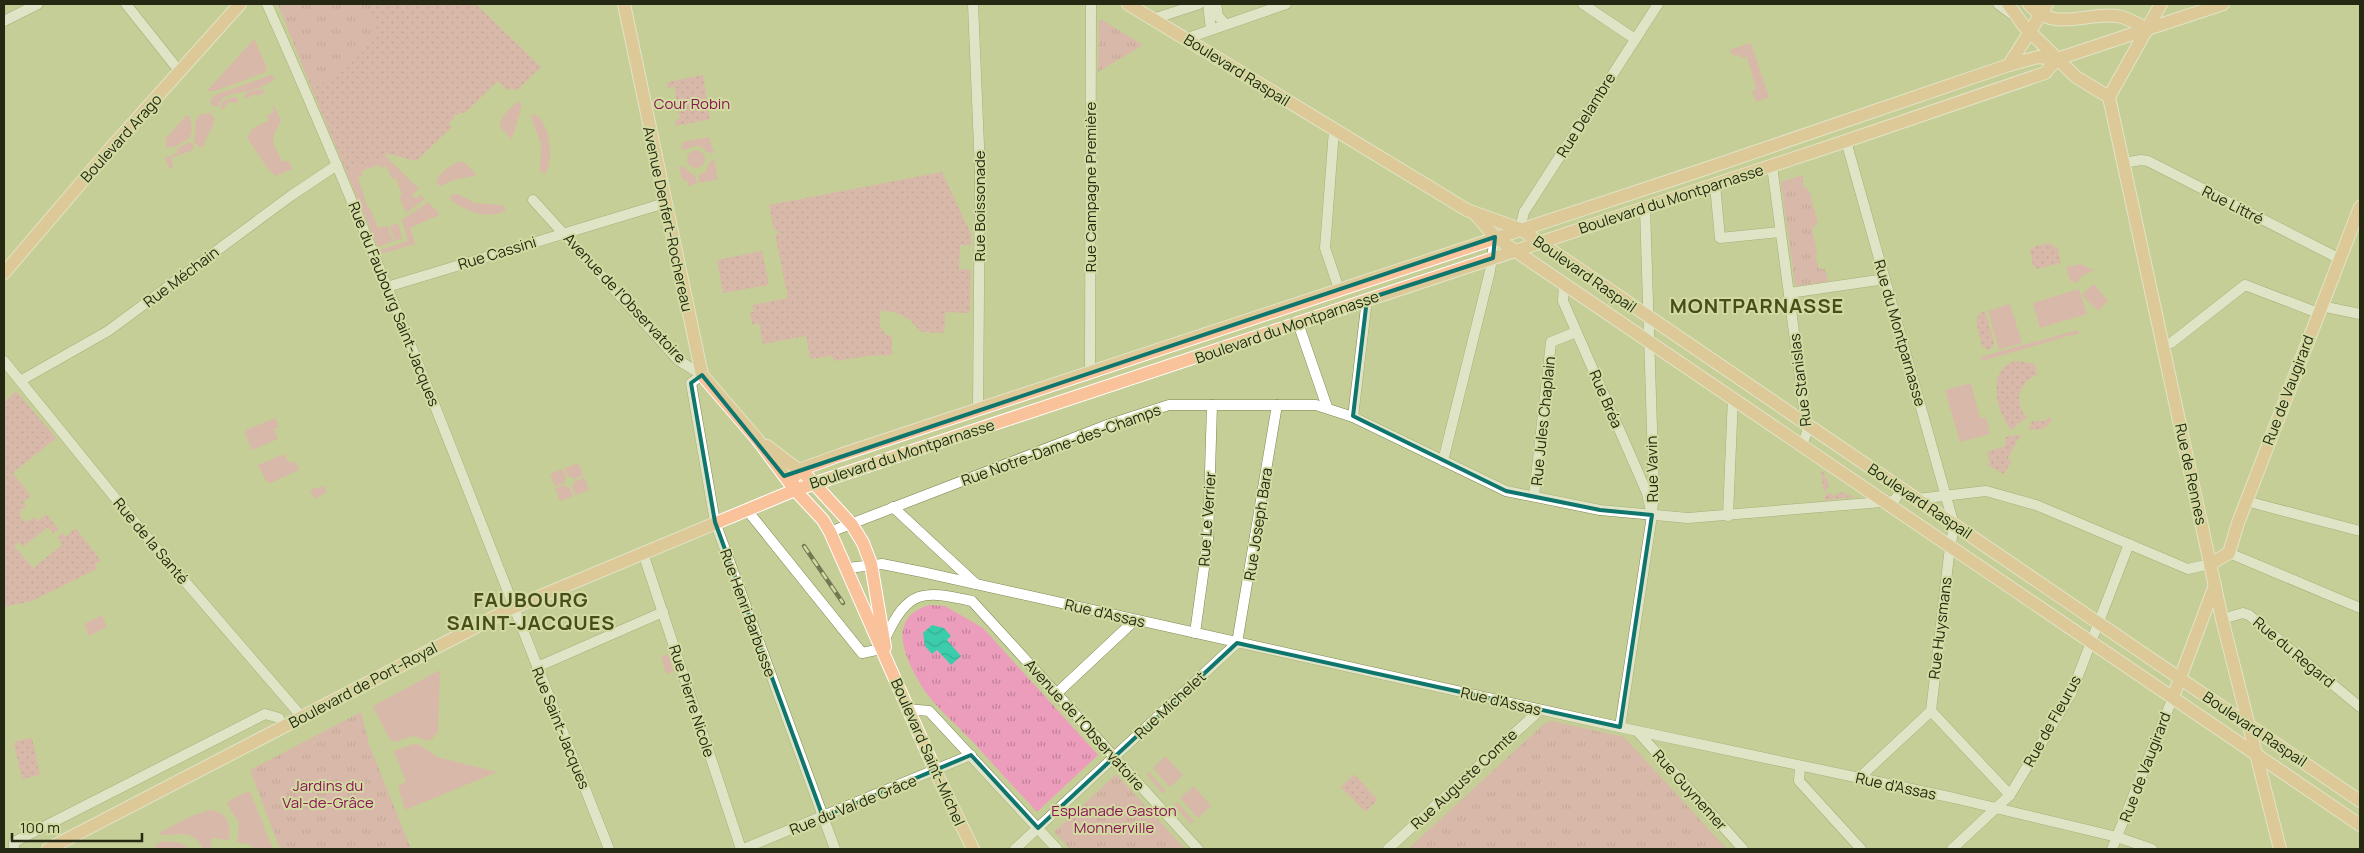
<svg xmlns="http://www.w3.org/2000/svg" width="2364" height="853" viewBox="0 0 2364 853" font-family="Manrope,sans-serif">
  <defs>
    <pattern id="park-tufts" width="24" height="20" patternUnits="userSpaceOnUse" patternTransform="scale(1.25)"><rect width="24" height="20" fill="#ed9dbc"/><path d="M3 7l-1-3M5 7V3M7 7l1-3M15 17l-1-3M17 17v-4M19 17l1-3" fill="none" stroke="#c08097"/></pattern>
    <pattern id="garden-dots" width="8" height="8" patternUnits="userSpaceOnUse" patternTransform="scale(1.25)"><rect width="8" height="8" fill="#ed9dbc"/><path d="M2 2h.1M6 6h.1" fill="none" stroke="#c08097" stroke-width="1.8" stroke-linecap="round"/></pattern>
    <pattern id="water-waves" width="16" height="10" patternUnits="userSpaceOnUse" patternTransform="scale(1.25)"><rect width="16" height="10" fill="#3bccac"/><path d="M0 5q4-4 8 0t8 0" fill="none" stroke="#34af93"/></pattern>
  </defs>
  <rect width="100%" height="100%" fill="#c6ce97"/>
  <!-- grass -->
  <g fill="#ed9dbc">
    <polygon points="254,39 267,68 266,72 215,91 207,91"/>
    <polygon points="1751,43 1769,97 1756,102 1752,92 1756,88 1747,57 1741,58 1739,54 1734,56 1729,50"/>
    <polygon points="273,74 274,80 260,88 229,95 223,98 217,107 211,105 211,99 215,95"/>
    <polygon points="263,89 268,98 264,93 256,96 255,94 246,99 244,96 248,91"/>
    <polygon points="233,97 238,99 238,103 229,102 223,109 220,108 223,101"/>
    <path d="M518,101L522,106L512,139L500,127C500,115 510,109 518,101Z"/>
    <polygon points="274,106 281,121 274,134 273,143 282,161 289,161 292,169 276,176 268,169 247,138 252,129 269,120 267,115 274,112 272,107"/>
    <path d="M210,113L214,118C215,130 204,135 205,145L200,148L194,142L196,119L201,114Z"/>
    <path d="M534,114C550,120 555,161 545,174L540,171V168L541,144L531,117Z"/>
    <polygon points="186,116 190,116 192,129 190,138 177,146 167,148 165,139"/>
    <polygon points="351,122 419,189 412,195 416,199 421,195 425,199 406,213 399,196 402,195 396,178 392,179 386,166 381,168 379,165 362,171 363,175 358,177 368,209 370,208 378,228 388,226 393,241 378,247 346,171 349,169"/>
    <polygon points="709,137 714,153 709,153 698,145 685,150 681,148 683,142"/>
    <polygon points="190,142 194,145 193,150 171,158 173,167 170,170 165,158 178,153 176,149"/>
    <circle cx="696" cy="159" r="9"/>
    <polygon points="714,159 718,179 700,183 698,176 705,172 710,162"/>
    <path d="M458,162H464L477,175L454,180L441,186L437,184C436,174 450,166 458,162Z"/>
    <polygon points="682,166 695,176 697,183 688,186 688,182 682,179 679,167"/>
    <path d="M452,194H458L475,203L502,205L506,210C489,221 465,211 451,200L450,197Z"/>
    <polygon points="428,202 438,212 439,215 410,228 415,244 381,254 380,250 408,241 402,220"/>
    <polygon points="398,223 402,238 395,241 390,226"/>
    <polygon points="2080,264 2094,270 2083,275 2077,283 2070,281 2066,267"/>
    <polygon points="2092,285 2095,285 2108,301 2098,311 2082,295"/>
    <polygon points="2079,289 2087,314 2040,328 2033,303"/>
    <polygon points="2010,304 2022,343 1999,350 1988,311"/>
    <polygon points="2078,330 2079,333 1982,361 1980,357"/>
    <polygon points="1971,383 1980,418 1986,417 1990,434 1960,442 1945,390"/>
    <polygon points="275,418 279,427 274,429 278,439 252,450 245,434 246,430"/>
    <polygon points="284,454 289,463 295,461 299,470 270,483 266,481 258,465"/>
    <polygon points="578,463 583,475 574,479 568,476 565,468"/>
    <polygon points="563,469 566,477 564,483 555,487 550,474"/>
    <polygon points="584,477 589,490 575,495 572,487 575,481"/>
    <polygon points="564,485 570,488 573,496 560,501 555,489"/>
    <polygon points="324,486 327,492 314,499 310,490"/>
    <polygon points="102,615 107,627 89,636 84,624"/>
    <polygon points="668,654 674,671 666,674 661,657"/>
    <polygon points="440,670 438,732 432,739 427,741 414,736 393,742 389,738 373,706"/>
    <polygon points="413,744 420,745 437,757 497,772 405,810 398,786 406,782 394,751"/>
    <polygon points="1165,756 1183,775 1170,787 1153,768"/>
    <polygon points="1149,772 1166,791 1163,794 1146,774"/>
    <polygon points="1194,786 1211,806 1198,818 1180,798"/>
    <polygon points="249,791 250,792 273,849 252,849 252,845 237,842 239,823 227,804 230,800"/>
    <polygon points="1177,802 1194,821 1191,824 1174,805"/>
    <path d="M209,810C228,812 231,824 229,840L212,838L210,849H203C194,828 177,835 160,835L159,833L189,817Z"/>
    <polygon points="163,841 181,843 189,849 157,849 155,845"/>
  </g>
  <!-- park -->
  <g fill="url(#park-tufts)">
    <polygon points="278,4 371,4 374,27 378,36 336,78 311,87"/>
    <polygon points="1102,20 1143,45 1098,72 1099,21"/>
    <polygon points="1803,175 1803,186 1809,190 1818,223 1812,229 1817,252 1815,256 1819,269 1825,269 1828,281 1798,286 1795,284 1781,182"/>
    <path d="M930,605L945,606L983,628L1098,755L1037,812C1016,789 995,767 975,744C960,728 931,703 921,685C904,657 886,617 930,605Z"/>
    <polygon points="361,712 369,744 411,849 280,849 250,770"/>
    <polygon points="1552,721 1624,737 1727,849 1408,849 1544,724"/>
    <polygon points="1116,774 1185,849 1070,849 1054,832"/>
  </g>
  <!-- garden -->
  <g fill="url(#garden-dots)">
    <polygon points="371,4 476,4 541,67 516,91 512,88 507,90 498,81 464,114 462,112 458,115 456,114 449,124 452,127 416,161 389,154 346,171 311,87 336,78 378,36 374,27"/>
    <polygon points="703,75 710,119 676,126 675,120 680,118 674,87 668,88 667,82"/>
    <polygon points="942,172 971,234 971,245 960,245 959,269 971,270 970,310 968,313 945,312 945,330 942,333 921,332 907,317 905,319 901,314 895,314 895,312 880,311 880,326 886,335 890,335 892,338 892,355 869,356 834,361 832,356 810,359 806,336 763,344 759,324 752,324 750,312 754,312 752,305 788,298 775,234 780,233 777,230 774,230 769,205"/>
    <polygon points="2049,243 2058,249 2061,263 2037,269 2033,265 2030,250 2035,246"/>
    <polygon points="762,251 769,285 723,293 717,260"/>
    <polygon points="1985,311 1994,342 1993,347 1989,350 1982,346 1976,322 1979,314"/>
    <path d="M2017,361L2035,364L2037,375C2019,381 2013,404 2027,417L2011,430C1996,413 1985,366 2017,361Z"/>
    <polygon points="16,391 56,438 13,473 31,496 23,502 26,506 20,512 21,518 26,522 35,517 38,521 46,514 59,530 53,533 48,527 23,547 19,542 14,546 33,568 62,545 58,537 62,533 65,537 76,528 80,534 79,535 82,536 101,561 95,564 97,569 32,601 4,607 4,402"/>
    <polygon points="2051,417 2051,422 2043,429 2029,430 2032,421 2044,421"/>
    <polygon points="2021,434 2008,458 2011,462 2004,474 1986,464 1990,463 1987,452 2005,446 2005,437"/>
    <polygon points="1823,471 1829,485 1824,493 1821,473"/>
    <polygon points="1828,492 1834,496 1841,492 1855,497 1825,500 1824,498"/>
    <polygon points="32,738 40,775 22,779 14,744 16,741"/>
    <polygon points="1354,774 1378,800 1365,812 1341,787"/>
  </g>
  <!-- water -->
  <polygon fill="url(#water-waves)" points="932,625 944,628 951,636 947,640 961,656 951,665 937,650 932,654 925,646 923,633"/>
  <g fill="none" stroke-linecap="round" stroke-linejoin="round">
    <!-- minor casing -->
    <g stroke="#7f8651" stroke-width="11">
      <g id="minor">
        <polyline points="126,4 180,72"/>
        <path d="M267,4C391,282 497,567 609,849"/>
        <polyline points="973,4 980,170 978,408"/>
        <polyline points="1208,4 1211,29"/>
        <polyline points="1216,4 1218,16 1225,24"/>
        <polyline points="1583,4 1635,39"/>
        <polyline points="1998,4 2013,15"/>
        <polyline points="1153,19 1199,4"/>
        <polyline points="4,21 38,4"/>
        <polyline points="1185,39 1286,4"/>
        <polyline points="1334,130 1325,248 1339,289"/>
        <polyline points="1846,141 1954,525 1949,555 1931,711"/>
        <polyline points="2124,163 2141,160 2148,161 2340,259"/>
        <polyline points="1772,166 1806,423 1807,432 1802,445"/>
        <polyline points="1715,185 1720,238 1780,232"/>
        <polyline points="533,200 678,360 702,375 691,383 715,522 835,849"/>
        <polyline points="1520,229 1524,212 1658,4"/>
        <polyline points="1564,283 1563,301 1647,493 1650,507"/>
        <polyline points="387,287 665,203"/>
        <polyline points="1789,293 1885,279"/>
        <polyline points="2321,306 2360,314"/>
        <polyline points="1298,323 1327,407"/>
        <polyline points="2163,345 2171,343 2245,285 2318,313"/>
        <polyline points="4,361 151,542 302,717"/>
        <polyline points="1090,371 1091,4"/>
        <polyline points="20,381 108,331 292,195 337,165"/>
        <polyline points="1353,417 1367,299"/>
        <polyline points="1443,461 1490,271 1495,237"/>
        <polyline points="1534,496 1551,342 1576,332"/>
        <polyline points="1917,499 1986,491 2036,505 2188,569 2210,564"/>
        <polyline points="2246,501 2360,531"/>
        <polyline points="893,507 976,584"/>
        <polyline points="747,510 862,653 881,649"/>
        <polyline points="1728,516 1733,397"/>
        <polyline points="830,532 1110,424 1169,405 1316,405 1353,417 1506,491 1600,510 1688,518 1894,501 1902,489"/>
        <polyline points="643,553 741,849"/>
        <polyline points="2229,553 2360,608"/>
        <polyline points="848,568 882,564 922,572 1628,729 1954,798 2117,837 2152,849"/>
        <polyline points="2222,619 2243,613 2249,615 2360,707"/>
        <polyline points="1195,633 1208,539 1212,405"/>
        <path d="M885,639C908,589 922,590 972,601L1198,849"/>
        <polyline points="1237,643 1277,405"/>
        <polyline points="537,667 663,612"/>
        <polyline points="1056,694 1135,620"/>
        <polyline points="908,709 929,711 1057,849"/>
        <polyline points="1931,711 2010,795"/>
        <polyline points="1620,727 1651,522 1654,492 1645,208"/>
        <polyline points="1637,731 1743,849"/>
        <polyline points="1800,767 1799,781 1861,849"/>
        <polyline points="1859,778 1931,711"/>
        <polyline points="14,849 14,842 265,714 279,718"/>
        <polyline points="743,849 971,755"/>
        <polyline points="1015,849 1237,643"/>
        <polyline points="1388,849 1540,710"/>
        <polyline points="1952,849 2010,795 2071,694 2129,544"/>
        <polyline points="2112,849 2173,697"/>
      </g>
    </g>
    <!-- major casing -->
    <g stroke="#fff" stroke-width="14">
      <g id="major">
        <polyline points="624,4 702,375 757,439 795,490 823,520 830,532 939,779 973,849"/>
        <polyline points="1128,4 1467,210 1520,229 2360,801"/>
        <polyline points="2008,4 2024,26 2076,77 2109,97"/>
        <path d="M2029,4C2054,33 2086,12 2118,16C2128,18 2138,24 2147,29"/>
        <polyline points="2009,65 2047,4"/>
        <polyline points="2109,97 2222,619 2280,849"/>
        <polyline points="2109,97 2161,4"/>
        <polyline points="1476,215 1495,237 2360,825"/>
        <polyline points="4,273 110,149 240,4"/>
        <polyline points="767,446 808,477 852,525 863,543 871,564 885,647"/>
        <polyline points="795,490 792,480 799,470 840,455 1699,171 2009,65 2038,57 2057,59 2223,4"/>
        <polyline points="2210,564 2229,553 2238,523 2360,207"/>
        <polyline points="2173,697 2215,585"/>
        <polyline points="48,849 512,608 795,490 1846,141 2045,73 2057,59"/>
      </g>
    </g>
    <!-- minor -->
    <use href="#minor" stroke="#fff" stroke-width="10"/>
    <!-- major -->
    <use href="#major" stroke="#f9c29a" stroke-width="12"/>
    <!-- rail casing -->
    <g stroke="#727852" stroke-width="4.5">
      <polyline id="rail" points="804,546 843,603"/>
    </g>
    <!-- rail -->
    <use href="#rail" stroke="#d3dba3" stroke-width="2.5" stroke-dasharray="8" stroke-linecap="butt"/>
  </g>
  <!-- marked area -->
  <path d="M0 0H2364V853H0ZM1495,237L1493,258L1367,299L1353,416L1506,491L1600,510L1652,515L1620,727L1237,643L1038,828L971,755L823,817L715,522L691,383L702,375L784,476Z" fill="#c6ce97" fill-opacity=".55" fill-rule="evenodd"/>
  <path fill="none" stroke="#0f766e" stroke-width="4" stroke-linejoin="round" d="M1495,237L1493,258L1367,299L1353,416L1506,491L1600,510L1652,515L1620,727L1237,643L1038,828L971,755L823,817L715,522L691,383L702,375L784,476Z"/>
  <g text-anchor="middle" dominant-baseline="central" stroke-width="4" stroke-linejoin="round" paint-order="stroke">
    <!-- street labels -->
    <g font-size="15" fill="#252812" stroke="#d3dba3">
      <text transform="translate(1237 70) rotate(32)">Boulevard Raspail</text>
      <text transform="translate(1586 115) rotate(-58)">Rue Delambre</text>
      <text transform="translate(121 138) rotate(-48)">Boulevard Arago</text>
      <text transform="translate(1090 187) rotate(-90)">Rue Campagne Première</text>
      <text transform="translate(1671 199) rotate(-18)">Boulevard du Montparnasse</text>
      <text transform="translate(2233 205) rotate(27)">Rue Littré</text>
      <text transform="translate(979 206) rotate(-90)">Rue Boissonade</text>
      <text transform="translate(668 219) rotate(78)">Avenue Denfert-Rochereau</text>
      <text transform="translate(497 253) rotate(-17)">Rue Cassini</text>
      <text transform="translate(1585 274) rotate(35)">Boulevard Raspail</text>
      <text transform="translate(181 277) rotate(-37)">Rue Méchain</text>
      <text transform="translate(625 298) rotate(47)">Avenue de l'Observatoire</text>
      <text transform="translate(394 304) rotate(68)">Rue du Faubourg Saint-Jacques</text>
      <text transform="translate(1287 327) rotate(-19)">Boulevard du Montparnasse</text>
      <text transform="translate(1900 333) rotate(74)">Rue du Montparnasse</text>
      <text transform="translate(1800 380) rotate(-97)">Rue Stanislas</text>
      <text transform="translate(2288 390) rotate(-69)">Rue de Vaugirard</text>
      <text transform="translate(1606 399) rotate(67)">Rue Bréa</text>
      <text transform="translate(1543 421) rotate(-84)">Rue Jules Chaplain</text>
      <text transform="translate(1061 445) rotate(-20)">Rue Notre-Dame-des-Champs</text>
      <text transform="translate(902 454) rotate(-18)">Boulevard du Montparnasse</text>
      <text transform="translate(1652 469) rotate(-91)">Rue Vavin</text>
      <text transform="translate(2191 474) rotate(78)">Rue de Rennes</text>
      <text transform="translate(1920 501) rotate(34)">Boulevard Raspail</text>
      <text transform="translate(1207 519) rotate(-86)">Rue Le Verrier</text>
      <text transform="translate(1258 524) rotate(-81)">Rue Joseph Bara</text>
      <text transform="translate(151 541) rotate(50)">Rue de la Santé</text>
      <text transform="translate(748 613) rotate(70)">Rue Henri Barbusse</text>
      <text transform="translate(1105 613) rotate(13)">Rue d'Assas</text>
      <text transform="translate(1940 628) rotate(-83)">Rue Huysmans</text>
      <text transform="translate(2294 652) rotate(40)">Rue du Regard</text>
      <text transform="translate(363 685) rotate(-28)">Boulevard de Port-Royal</text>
      <text transform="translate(692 701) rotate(72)">Rue Pierre Nicole</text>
      <text transform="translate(1501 701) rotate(13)">Rue d'Assas</text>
      <text transform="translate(1170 705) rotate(-43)">Rue Michelet</text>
      <text transform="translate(2052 721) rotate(-61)">Rue de Fleurus</text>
      <text transform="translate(1085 725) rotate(48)">Avenue de l'Observatoire</text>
      <text transform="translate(561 728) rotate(68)">Rue Saint-Jacques</text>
      <text transform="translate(2255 729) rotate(34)">Boulevard Raspail</text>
      <text transform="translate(928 752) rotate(66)">Boulevard Saint-Michel</text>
      <text transform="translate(2145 767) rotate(-69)">Rue de Vaugirard</text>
      <text transform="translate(1464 779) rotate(-43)">Rue Auguste Comte</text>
      <text transform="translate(1896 786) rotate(12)">Rue d'Assas</text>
      <text transform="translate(1690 790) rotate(48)">Rue Guynemer</text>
      <text transform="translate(853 805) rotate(-22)">Rue du Val de Grâce</text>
    </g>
    <!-- park labels -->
    <g font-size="15" fill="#8b1654" stroke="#d3dba3">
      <text x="692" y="103">Cour Robin</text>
      <text x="328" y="785">Jardins du<tspan x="328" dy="17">Val-de-Grâce</tspan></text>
      <text x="1114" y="810">Esplanade Gaston<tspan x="1114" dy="17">Monnerville</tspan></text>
    </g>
    <!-- district labels -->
    <g font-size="20" font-weight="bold" letter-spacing="1" fill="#484d19" stroke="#d3dba3">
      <text x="1757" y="305">MONTPARNASSE</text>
      <text x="531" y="599">FAUBOURG<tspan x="531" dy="23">SAINT-JACQUES</tspan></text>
    </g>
  </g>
  <!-- border -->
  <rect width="2364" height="853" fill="none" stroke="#252812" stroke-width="10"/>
  <!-- scale -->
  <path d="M12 833v8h130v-8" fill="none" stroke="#252812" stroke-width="2.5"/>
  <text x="20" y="833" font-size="15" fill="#252812" stroke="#d3dba3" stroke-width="4" paint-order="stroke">100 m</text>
</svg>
